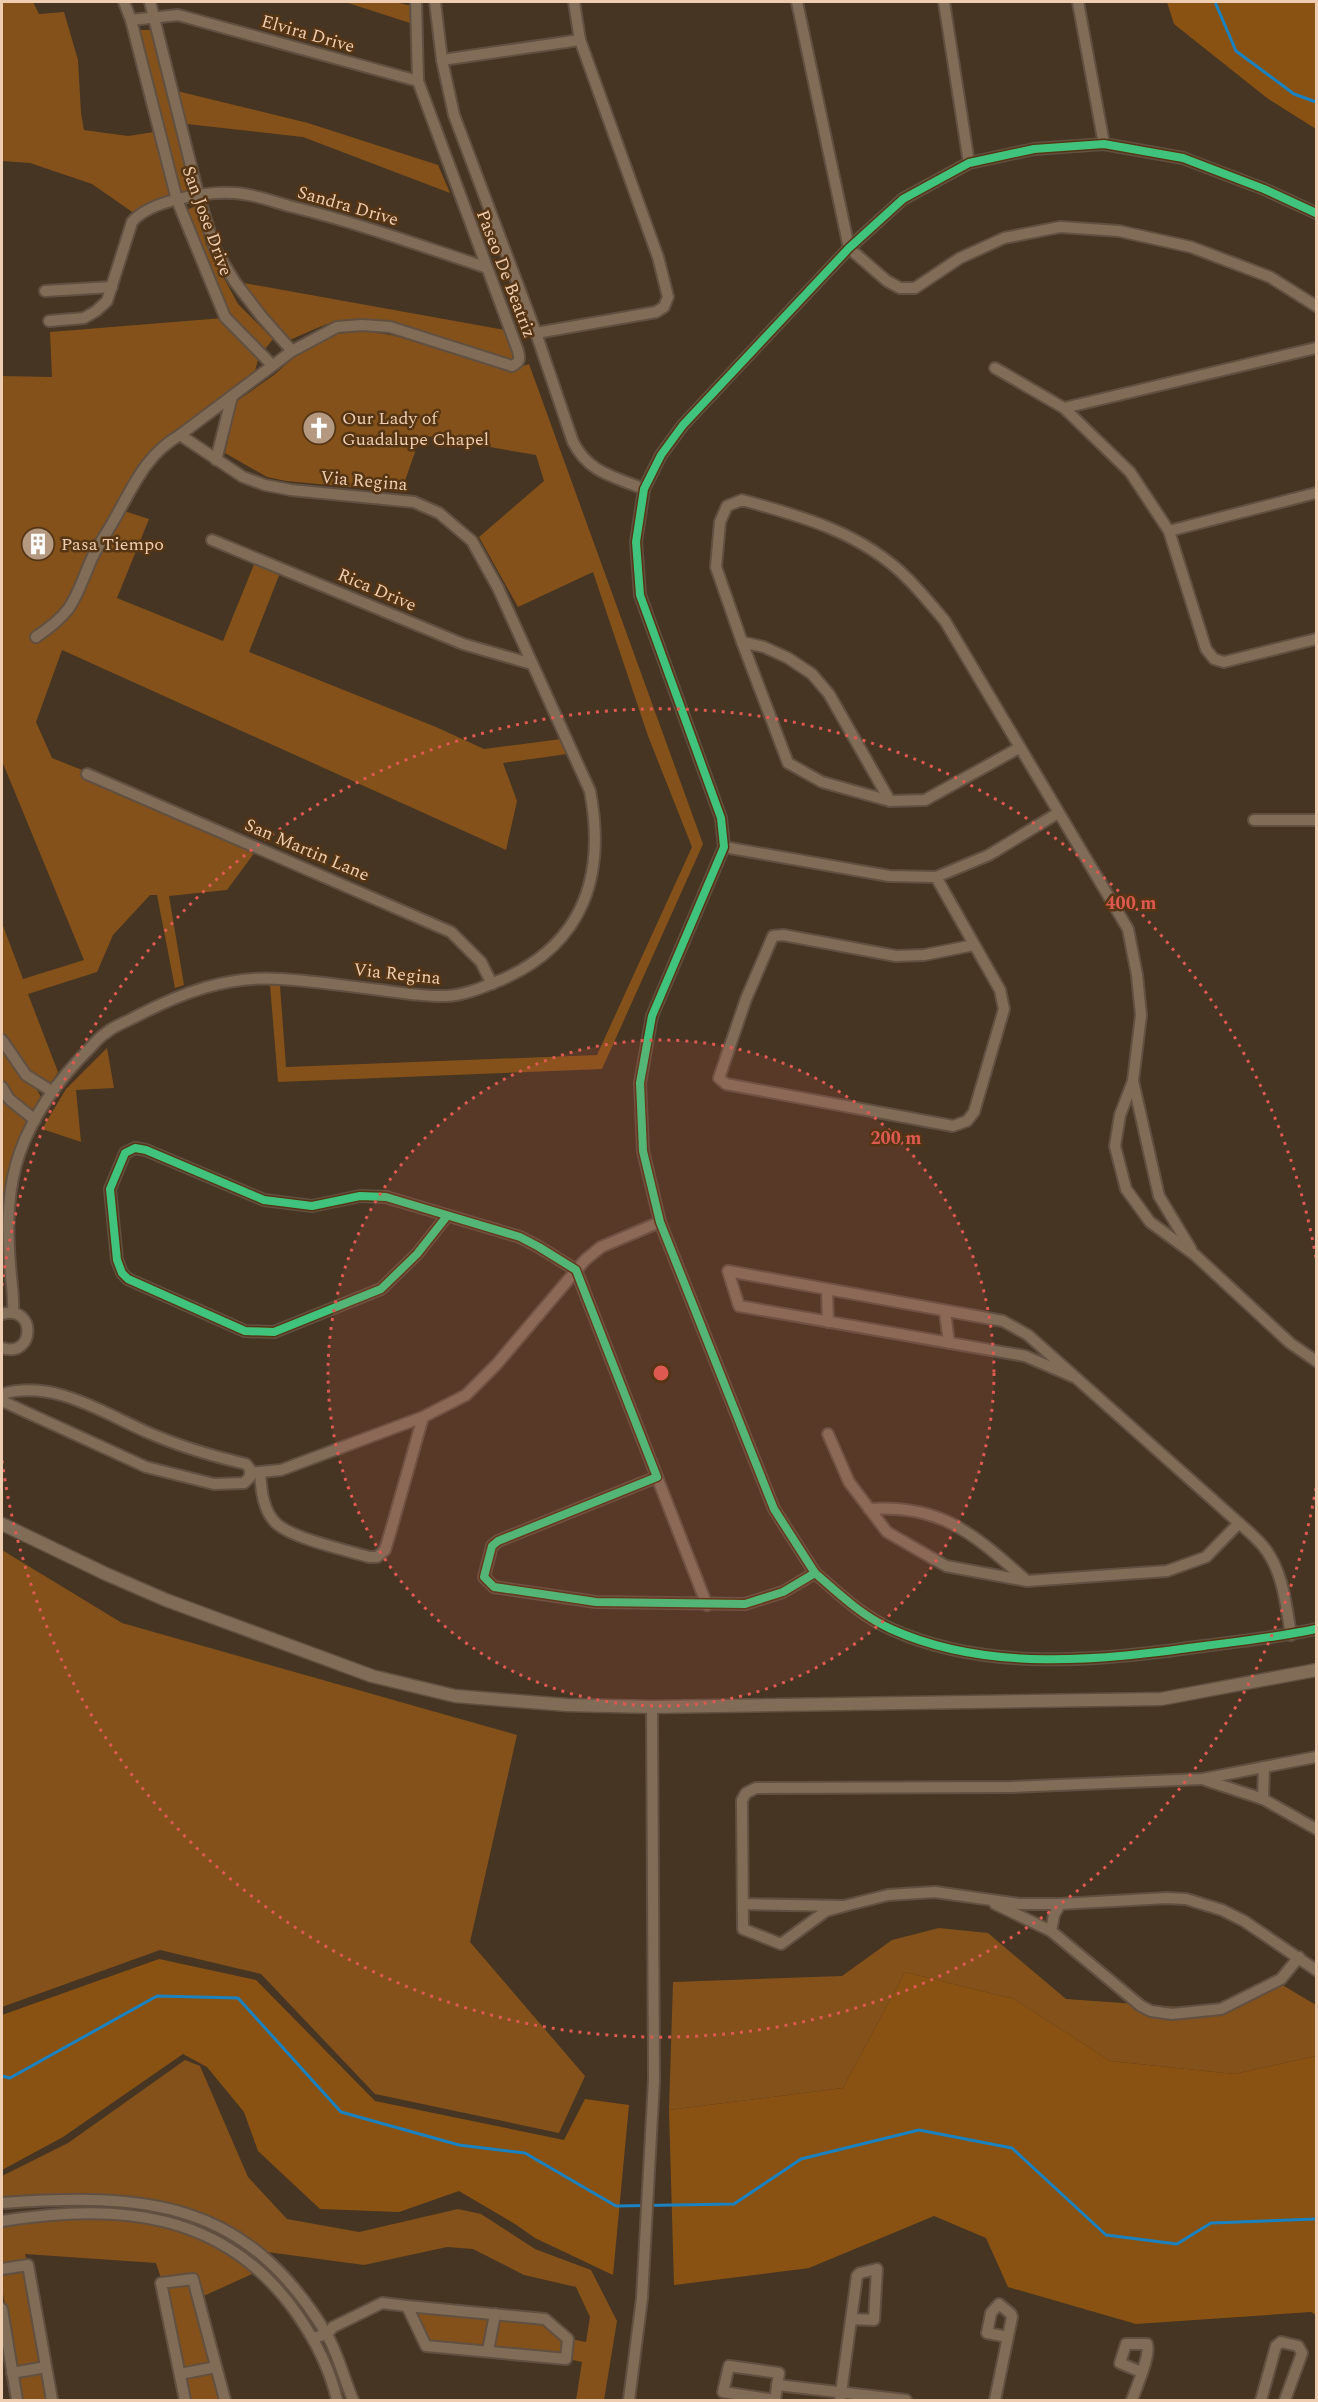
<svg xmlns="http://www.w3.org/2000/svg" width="1318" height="2402" viewBox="0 0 1318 2402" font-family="Spectral,serif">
  <rect width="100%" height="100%" fill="#463523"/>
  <!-- green -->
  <g fill="#835119">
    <polygon points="2,2 33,2 39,14 64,12 78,60 81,113 84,130 128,136 154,132 171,193 162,202 138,216 92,184 30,163 2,161"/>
    <polygon points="345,2 395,2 412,6 413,24"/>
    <polygon points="138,30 153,30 191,190 181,192"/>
    <polygon points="177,91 308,123 438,165 450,193 303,137 187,124"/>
    <polygon points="196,206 206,245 238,304 273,339 265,349 229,312 199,247 186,210"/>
    <path d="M244,283L505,330L514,352V359L509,362C464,347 383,311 337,321C321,325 305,334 289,340L267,317Z"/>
    <polygon points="223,318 259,356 255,371 159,443 138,465 115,508 149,519 117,598 223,641 255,562 280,573 249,652 436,727 484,749 561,739 567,754 503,763 517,801 506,850 62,650 36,722 52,758 82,770 81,776 255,852 227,890 169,896 184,985 175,988 157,895 150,895 113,935 97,972 28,994 58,1072 49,1086 28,1070 3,1036 2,1031 2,923 23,979 84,960 2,761 2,376 52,377 50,332"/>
    <polygon points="363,331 391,335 513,369 529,364 703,844 602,1069 278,1082 270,985 280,986 286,1067 597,1055 692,847 648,736 593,572 518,607 479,537 544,481 536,455 421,435 401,492 286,481 267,477 225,453 237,401 274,375 294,357 337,334"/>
    <polygon points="107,1048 114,1088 76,1090 81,1142 42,1129 66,1089"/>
    <polygon points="2,1049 20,1077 37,1090 41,1097 39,1107 33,1111 11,1096 2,1080"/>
    <polygon points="2,1097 22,1115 29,1124 11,1162 2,1201"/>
    <polygon points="2,1550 122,1623 517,1735 470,1942 585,2076 559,2133 375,2094 261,1974 160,1950 2,2007"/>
    <polygon points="939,1928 988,1933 1066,1999 1221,2010 1274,1980 1316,2005 1316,2056 1234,2074 1110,2061 1014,1999 905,1972 843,2088 669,2110 673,1982 842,1976 892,1940"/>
    <polygon points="185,2060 200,2066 248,2177 287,2219 359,2232 458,2209 481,2214 535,2249 591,2270 617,2321 604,2400 576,2400 582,2362 568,2359 571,2339 586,2342 590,2317 576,2287 524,2275 473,2249 447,2247 364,2265 260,2251 147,2200 2,2202 2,2176 68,2143"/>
    <path d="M120,2218C172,2221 216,2246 259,2271L199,2298L194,2277L162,2281L156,2263L25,2254L28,2263L2,2267V2224L62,2219Z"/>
    <polygon points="26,2267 43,2365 15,2370 2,2287 2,2272"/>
    <polygon points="192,2282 214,2365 181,2372 165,2285"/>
    <polygon points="415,2310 491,2318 485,2349 429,2343"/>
    <polygon points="497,2318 544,2323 564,2340 563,2356 492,2349"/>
    <polygon points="214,2370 222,2400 189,2400 184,2376"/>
    <polygon points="43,2372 49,2400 21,2400 17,2377"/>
  </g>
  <!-- forest -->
  <g fill="#895213">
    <polygon points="1167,2 1316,2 1316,129 1267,98 1174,24"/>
    <polygon points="159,1959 256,1980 375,2101 564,2140 585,2099 629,2105 613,2275 535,2238 515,2224 459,2191 399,2212 320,2209 258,2151 244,2112 207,2067 183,2054 63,2137 2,2170 2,2015"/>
    <polygon points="905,1972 1014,1999 1110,2061 1234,2074 1316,2056 1316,2315 1311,2312 1136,2324 1008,2287 986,2238 934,2216 809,2268 674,2285 669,2110 843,2088"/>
  </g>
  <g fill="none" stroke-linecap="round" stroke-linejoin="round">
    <!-- stream -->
    <g stroke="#1a82c0" stroke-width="3">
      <polyline points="1215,2 1236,51 1294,94 1316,102"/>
      <polyline points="2,2076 10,2078 157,1996 238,1998 341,2112 459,2145 525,2153 616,2206 734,2204 801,2159 919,2130 1012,2148 1106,2235 1177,2244 1211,2223 1316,2219"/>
    </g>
    <!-- minor casing -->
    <g stroke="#615041" stroke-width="14">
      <g id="minor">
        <polyline points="124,2 131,20 177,200 225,317 272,365"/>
        <polyline points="150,2 198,194 215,249 235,282 262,317 292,351"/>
        <path d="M435,2L442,60L454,115L536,333L573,442C589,473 613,476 644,489"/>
        <polyline points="797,2 849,248 887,281 900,288 915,288 960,258 1004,238 1060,227 1119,231 1191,247 1270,277 1316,306"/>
        <polyline points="944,2 969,163"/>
        <polyline points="1078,2 1104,144"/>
        <polyline points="131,20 178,15 418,81"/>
        <polyline points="442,60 580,40"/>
        <polyline points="45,291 112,287"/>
        <path d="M49,321L84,318L96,311L107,301L132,222C150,200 208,191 235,193C254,194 274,202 293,207C358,223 421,246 485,267"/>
        <polyline points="536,333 656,312 664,307 668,297 658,257 580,40 574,2"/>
        <polyline points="1316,348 1064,408 1130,472 1169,531 1206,649 1214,659 1224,662 1316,639"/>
        <polyline points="995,368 1064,408"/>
        <polyline points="216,460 232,396"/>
        <polyline points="1169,531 1316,493"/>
        <polyline points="212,540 463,644 532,664"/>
        <path d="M36,637C72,613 74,602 89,565C95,549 106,535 114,520C133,487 145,455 180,435L292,351L337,327L362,325L390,327L512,366C520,362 520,359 518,351L418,81L416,2"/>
        <polyline points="742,642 764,647 788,658 812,674 829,694 890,801"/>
        <path d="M1019,748L925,800L890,801L822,782L788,763L742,642L716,567L720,522L727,506L742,500C801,516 863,533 908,579C921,592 933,607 945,621L1128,929L1137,975L1141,1015L1133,1081L1120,1115L1115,1146L1126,1189L1150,1222L1195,1255L1290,1343L1316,1361"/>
        <polyline points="87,774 451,932 481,962 492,984"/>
        <polyline points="1254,820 1316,820"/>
        <polyline points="724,847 889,876 936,877 989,855 1058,813"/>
        <polyline points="936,877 1000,990 1004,1009 974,1112 967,1121 953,1126 726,1084 719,1078 746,999 773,936 783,935 896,956 924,955 974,945"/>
        <polyline points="2,1040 26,1075 53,1092"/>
        <polyline points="1133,1081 1159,1196 1191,1249"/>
        <polyline points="2,1087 9,1099 35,1120"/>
        <path d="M447,1216L417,1254L381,1289L274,1332L245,1331L128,1279L122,1273L117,1260L110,1189L125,1153L135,1148L146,1150L264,1200L312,1206L360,1196L386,1197L520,1237L539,1247L576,1270L657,1477L498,1541L492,1546L484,1577L494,1587L596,1602L745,1604L783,1592L815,1573C839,1594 862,1616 891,1629C988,1673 1102,1660 1204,1646C1242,1641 1279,1637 1316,1629"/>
        <polyline points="827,1290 828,1322"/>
        <path d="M13,1312C14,1295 11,1281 10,1265C7,1226 7,1189 20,1152C34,1113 60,1078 89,1049C94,1044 99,1037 106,1033C114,1026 126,1022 135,1017C181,993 228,975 281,979C314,981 347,986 380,990C402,993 425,997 447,996C466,995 483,987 501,980C584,944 606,875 590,791L498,588L472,541L439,513L414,502L291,490L265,485L243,477L180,435"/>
        <polyline points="945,1312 949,1343"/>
        <path d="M2,1314C37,1304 35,1359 2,1348"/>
        <polyline points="1074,1377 1025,1356 739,1306 728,1271 1003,1321 1028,1335 1239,1523"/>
        <path d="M2,1394C54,1379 103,1413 149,1433C181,1447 212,1456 246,1464L250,1469V1477L244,1483L214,1484L146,1467L2,1401"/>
        <path d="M828,1434L849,1482L887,1532L946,1566L1027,1581L1167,1571L1206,1557L1239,1523C1247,1530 1256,1538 1263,1546C1283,1570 1286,1605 1291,1635"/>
        <path d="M260,1472C261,1489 263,1512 277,1524C294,1539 346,1550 369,1557H377L385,1550L391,1530L423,1417"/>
        <polyline points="250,1473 281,1470 423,1417 466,1395 496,1365 585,1260 601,1247 660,1222"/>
        <polyline points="657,1477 707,1605"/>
        <path d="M869,1509C943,1504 974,1535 1026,1580"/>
        <polyline points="815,1573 774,1509 660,1222 643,1151 640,1083 652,1016 724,847 721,818 640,595 636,542 644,489 661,455 683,425 849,248 903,199 969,163 1034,149 1104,144 1183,158 1264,189 1316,213"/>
        <polyline points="1205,1780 1263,1799 1316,1829"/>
        <polyline points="1263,1799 1264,1767"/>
        <polyline points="743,1904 844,1906 888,1895 935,1892 1020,1904 1060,1904 1167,1898 1186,1899 1222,1910 1244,1921 1316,1970"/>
        <polyline points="995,1904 1051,1931 1141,2006 1151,2011 1172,2014 1221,2009 1281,1979 1299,1957"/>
        <polyline points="844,1906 826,1911 781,1944 743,1929 742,1800 746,1793 756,1788 1012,1787 1202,1779 1316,1757"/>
        <polyline points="1051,1931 1054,1915 1060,1904"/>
        <path d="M2,2203C144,2193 245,2199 326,2333C338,2353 344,2379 353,2400"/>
        <path d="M2,2221C117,2202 225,2211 297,2314C315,2340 330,2369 337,2400"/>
        <polyline points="2,2269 28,2265 52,2400"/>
        <polyline points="2,2309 17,2400"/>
        <polyline points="313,2338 327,2334 333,2327 382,2303 407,2306 545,2319 568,2339 566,2359 426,2346 407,2306"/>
        <polyline points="488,2351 495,2314"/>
        <polygon points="729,2366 779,2373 775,2400 723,2392"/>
        <polyline points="12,2373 46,2367"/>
        <polyline points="180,2374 216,2367"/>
        <polyline points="777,2385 906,2400"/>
        <polyline points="185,2400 161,2283 193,2279 225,2400"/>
        <polyline points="629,2400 642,2298 654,2080 652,1707"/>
        <polyline points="840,2400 857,2276 860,2273 877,2269 874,2320 851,2319"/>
        <polyline points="995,2400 1012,2317 1011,2314 999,2304 991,2313 987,2333 1008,2337"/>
        <path d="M1132,2400C1136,2388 1151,2355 1147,2344H1126L1120,2363L1141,2372"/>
        <polyline points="1261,2400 1276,2346 1281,2342 1298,2346 1302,2353 1285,2400"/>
      </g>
    </g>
    <!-- tertiary casing -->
    <g stroke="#615041" stroke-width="15">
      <polyline id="tertiary" points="2,1524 106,1574 166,1600 372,1676 455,1696 567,1705 652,1707 1161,1699 1316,1670"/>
    </g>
    <!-- minor -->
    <use href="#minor" stroke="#816c57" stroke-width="10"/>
    <!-- tertiary -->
    <use href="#tertiary" stroke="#816c57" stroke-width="12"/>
    <!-- cycleway casing -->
    <g stroke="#553514" stroke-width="11">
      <g id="cycleway">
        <path d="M447,1216L417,1254L381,1289L274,1332L245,1331L128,1279L122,1273L117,1260L110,1189L125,1153L135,1148L146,1150L264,1200L312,1206L360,1196L386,1197L520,1237L539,1247L576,1270L657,1477L498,1541L492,1546L484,1577L494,1587L596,1602L745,1604L783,1592L815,1573C839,1594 862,1616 891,1629C988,1673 1102,1660 1204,1646C1242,1641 1279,1637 1316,1629"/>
        <polyline points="815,1573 774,1509 660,1222 643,1151 640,1083 652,1016 724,847 721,818 640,595 636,542 644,489 661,455 683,425 849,248 903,199 969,163 1034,149 1104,144 1183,158 1264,189 1316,213"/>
      </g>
    </g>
    <!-- cycleway -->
    <use href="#cycleway" stroke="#40c37c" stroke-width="8"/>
  </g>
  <!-- distance rings -->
  <circle cx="661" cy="1373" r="333" fill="#de5a51" fill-opacity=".12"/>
  <g fill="none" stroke="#de5a51" stroke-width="3" stroke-dasharray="3 6">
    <circle cx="661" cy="1373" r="333"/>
    <path d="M1316 1488A665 665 0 0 1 2 1460M2 1286A665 665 0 0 1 1316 1258"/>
  </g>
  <!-- icons -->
  <defs>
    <g id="church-disc" transform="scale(1.725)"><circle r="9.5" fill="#b4987f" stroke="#553514"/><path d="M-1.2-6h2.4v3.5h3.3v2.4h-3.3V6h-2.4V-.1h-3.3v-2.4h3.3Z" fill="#fff"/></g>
    <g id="building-disc" transform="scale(1.725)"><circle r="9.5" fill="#b4987f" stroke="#553514"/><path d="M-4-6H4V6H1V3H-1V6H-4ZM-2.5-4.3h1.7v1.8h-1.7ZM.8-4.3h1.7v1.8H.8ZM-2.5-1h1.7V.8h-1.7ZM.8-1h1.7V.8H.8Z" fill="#fff"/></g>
  </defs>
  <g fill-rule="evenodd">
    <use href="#church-disc" x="319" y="428"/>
    <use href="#building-disc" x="38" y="544"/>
  </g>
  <g text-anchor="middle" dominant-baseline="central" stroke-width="5" stroke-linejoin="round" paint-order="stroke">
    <!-- street labels -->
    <g font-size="18" fill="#efcdb0" stroke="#553514">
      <text transform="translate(308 34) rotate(16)">Elvira Drive</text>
      <text transform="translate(348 206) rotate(16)">Sandra Drive</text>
      <text transform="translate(207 221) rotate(70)">San Jose Drive</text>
      <text transform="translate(506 274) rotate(69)">Paseo De Beatriz</text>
      <text transform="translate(364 481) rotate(5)">Via Regina</text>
      <text transform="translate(377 590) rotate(23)">Rica Drive</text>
      <text transform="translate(307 850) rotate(23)">San Martin Lane</text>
      <text transform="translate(397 974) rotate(6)">Via Regina</text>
    </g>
    <!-- poi labels -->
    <g font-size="18" fill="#efcdb0" stroke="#553514" text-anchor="start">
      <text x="342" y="418">Our Lady of<tspan x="342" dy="21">Guadalupe Chapel</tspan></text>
      <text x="61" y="544">Pasa Tiempo</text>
    </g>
  </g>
  <circle cx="661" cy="1373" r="9" fill="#de5a51" stroke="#553514" stroke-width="3"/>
  <g font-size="18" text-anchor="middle" font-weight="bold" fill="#de5a51" stroke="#553514" stroke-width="5" stroke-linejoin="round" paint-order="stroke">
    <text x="1131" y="909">400 m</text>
    <text x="896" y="1144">200 m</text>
  </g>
  <!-- border -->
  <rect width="1318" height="2402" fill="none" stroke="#efcdb0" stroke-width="6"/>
</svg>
